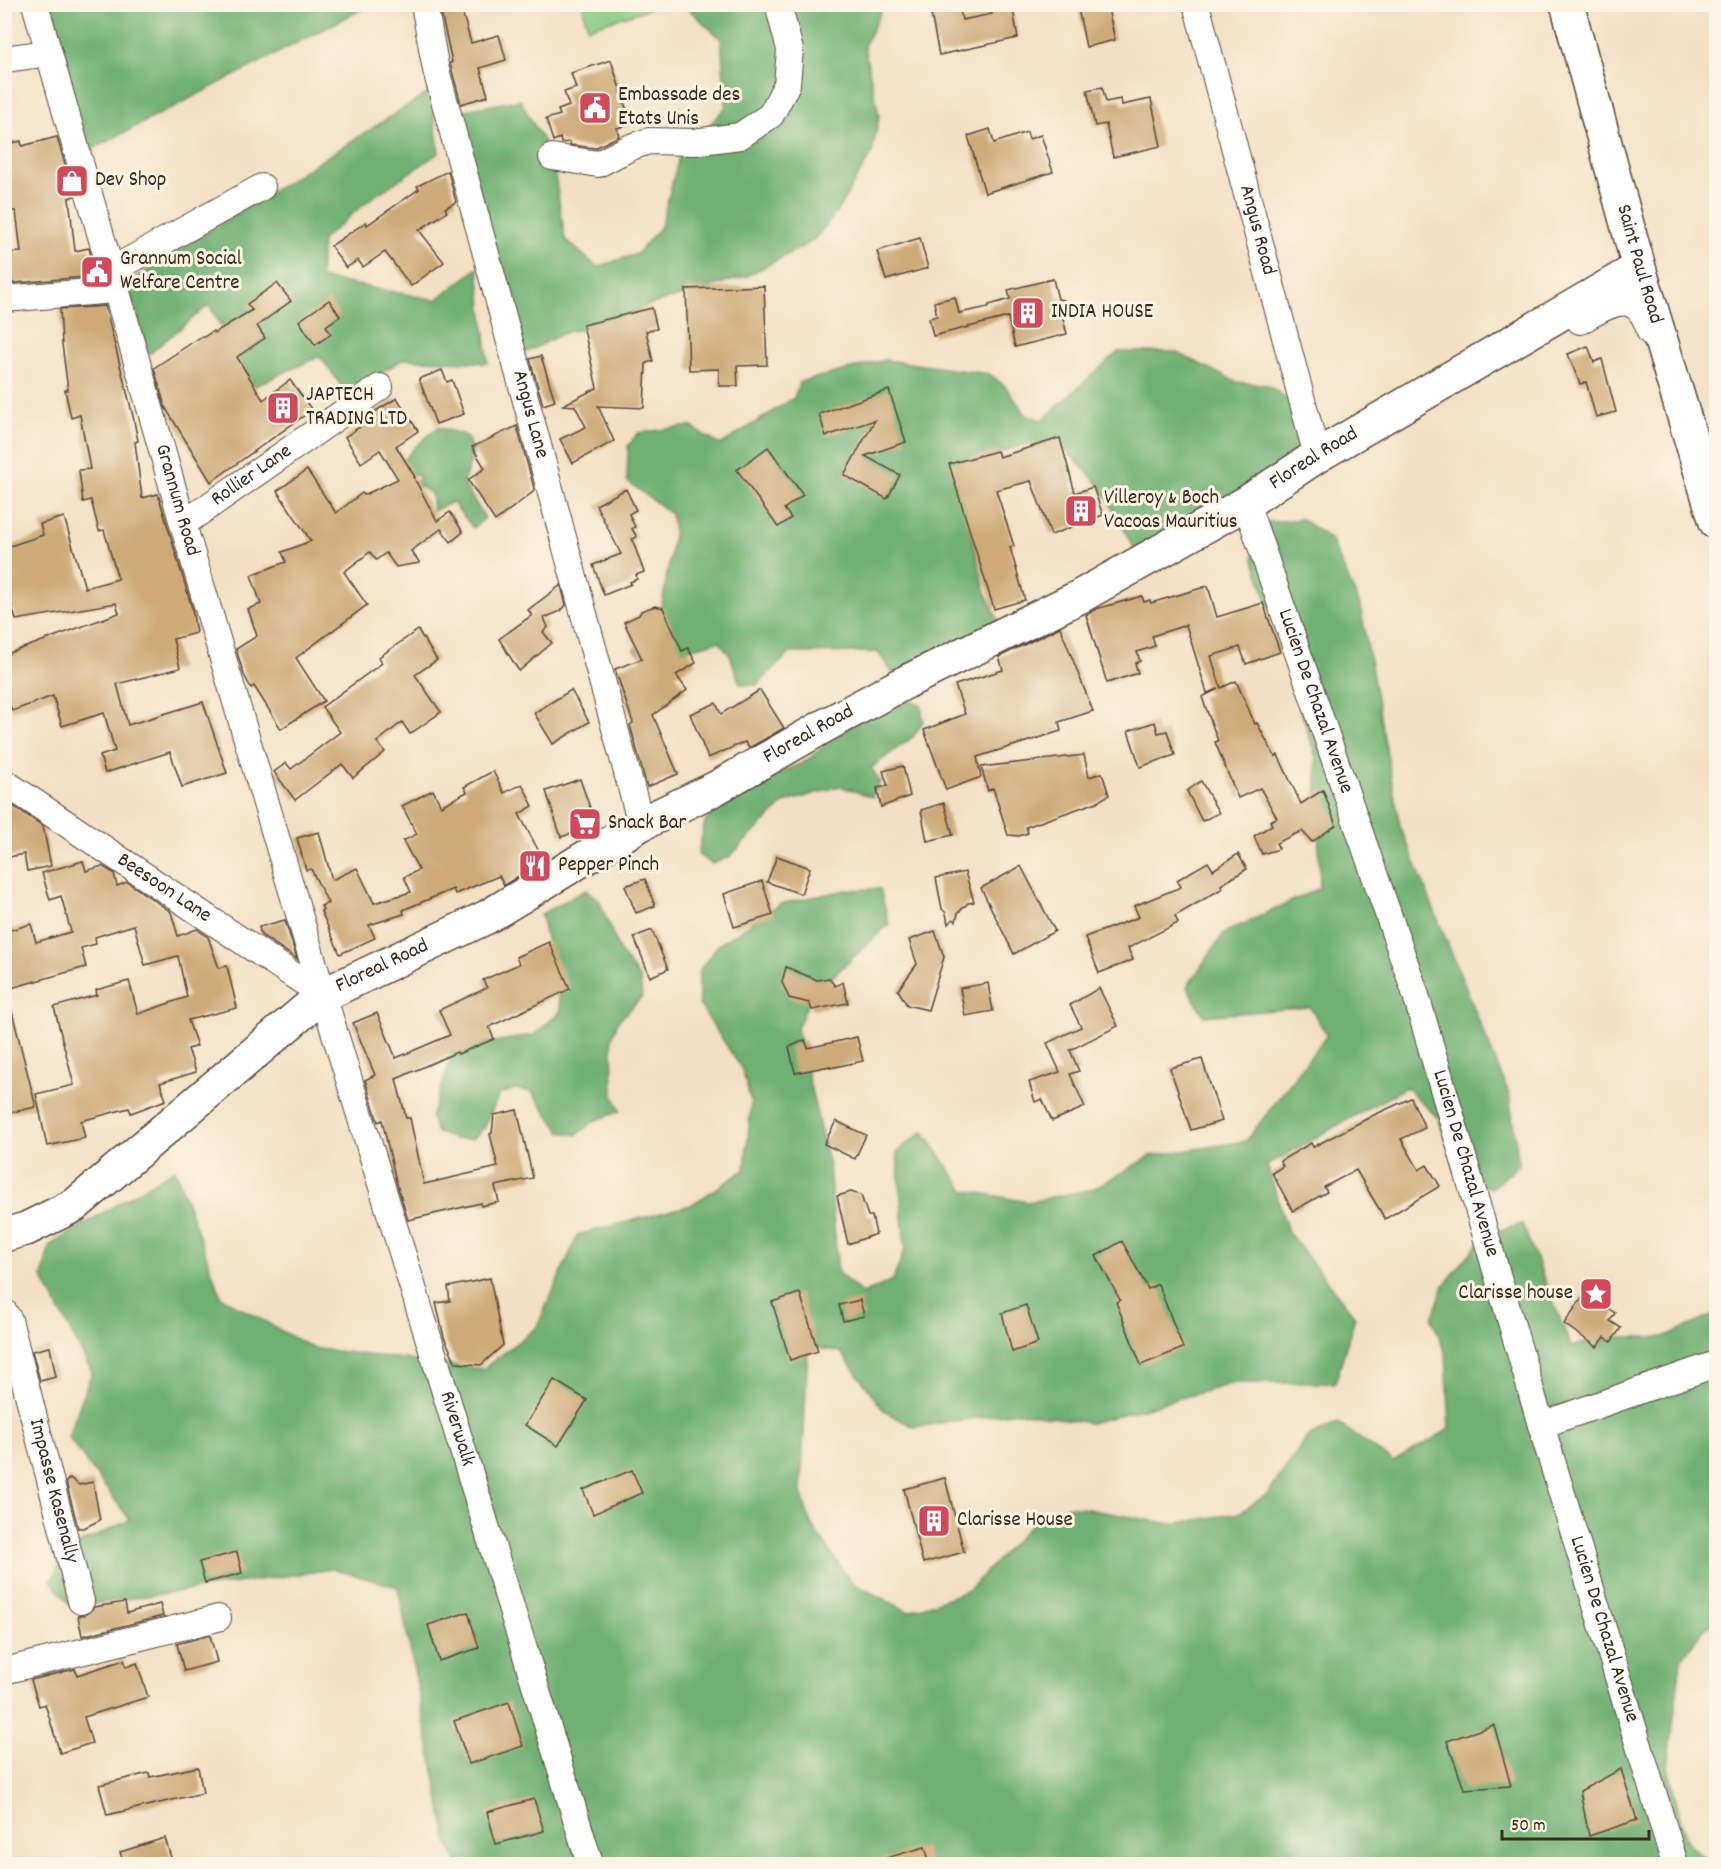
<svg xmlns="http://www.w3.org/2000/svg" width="1721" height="1869" viewBox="0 0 1721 1869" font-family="Dekko,sans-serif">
  <rect width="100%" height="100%" fill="#fcf5e5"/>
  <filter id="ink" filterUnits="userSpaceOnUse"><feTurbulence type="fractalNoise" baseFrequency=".0167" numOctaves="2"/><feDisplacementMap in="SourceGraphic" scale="12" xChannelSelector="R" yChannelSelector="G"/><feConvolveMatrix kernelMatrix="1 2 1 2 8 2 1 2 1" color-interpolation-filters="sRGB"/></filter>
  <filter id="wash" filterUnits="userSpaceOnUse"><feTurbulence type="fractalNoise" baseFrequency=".008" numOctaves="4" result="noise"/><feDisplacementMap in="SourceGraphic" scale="24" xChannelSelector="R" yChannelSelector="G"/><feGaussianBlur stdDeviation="1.35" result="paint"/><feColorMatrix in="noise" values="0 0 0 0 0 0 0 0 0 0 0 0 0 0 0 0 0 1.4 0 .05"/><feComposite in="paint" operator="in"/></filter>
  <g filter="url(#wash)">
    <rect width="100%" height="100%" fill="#f3e0c4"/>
    <!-- green -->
    <polygon fill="#8acc84" stroke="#627b51" stroke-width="1.5" points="653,4 654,7 588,28 582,5"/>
    <!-- forest -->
    <g fill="#6fb072" stroke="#556d48" stroke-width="1.5">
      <polygon points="47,4 370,5 89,151"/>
      <polygon points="684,5 884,5 864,46 879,116 872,153 835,214 813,241 747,276 649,305 594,327 566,332 519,356 453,112 520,100 552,157 565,239 597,267 637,254 661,226 679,157 726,107 721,39"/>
      <polygon points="431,91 439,153 369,200 322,240 320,278 436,300 478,268 488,363 403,359 347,394 320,356 255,386 209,305 149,354 127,283"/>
      <polygon points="1118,352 1176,352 1236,382 1267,385 1305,411 1310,448 1138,556 1101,487 1064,448 1031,443 978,459 959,488 986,594 1002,628 895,677 878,652 790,653 757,685 740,684 730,655 719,641 647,660 634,649 636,647 662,604 674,533 671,514 627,481 628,446 638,433 690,426 720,445 794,398 800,382 885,360 989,374 1004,385 1027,416 1042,420"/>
      <polygon points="438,427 467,436 473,455 463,483 485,518 473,528 452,502 433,511 431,493 416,484 420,477 400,465 414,448"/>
      <polygon points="1302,519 1331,540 1360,605 1400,826 1509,1094 1519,1165 1491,1188 1460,1179 1438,1118 1406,1087 1267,1165 1288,1232 1355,1317 1335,1383 1235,1383 1091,1423 1017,1412 914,1427 884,1411 841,1352 808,1346 801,1492 811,1524 851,1582 909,1612 969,1590 1038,1517 1070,1506 1171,1524 1239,1513 1268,1494 1307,1437 1338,1423 1393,1462 1450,1429 1446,1354 1432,1319 1444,1285 1486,1234 1522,1224 1571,1346 1605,1337 1664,1337 1716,1314 1716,1623 1706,1627 1681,1659 1668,1767 1686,1841 1711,1864 458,1864 448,1843 398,1587 333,1569 72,1607 51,1581 68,1549 130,1520 68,1437 92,1372 42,1277 50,1245 175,1169 221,1297 312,1348 483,1369 537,1327 578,1235 691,1205 745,1170 751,1102 742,1069 699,1004 699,971 718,945 780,904 846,890 880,889 889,924 810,998 797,1029 829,1166 838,1273 863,1294 893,1280 905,1249 897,1152 923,1131 964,1190 1028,1202 1093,1189 1151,1156 1246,1141 1327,1035 1310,1007 1204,1016 1187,987 1224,933 1320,888 1316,758 1253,557 1254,524"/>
      <polygon points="905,700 921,704 923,721 914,736 871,768 880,781 872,797 840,786 784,803 729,857 712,864 698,855 705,822 728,797 804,762 858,720"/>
      <polygon points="586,890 599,900 619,950 640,979 642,997 618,1021 612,1038 613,1095 620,1111 594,1121 577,1135 561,1132 532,1092 516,1089 499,1094 485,1127 472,1139 455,1139 437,1133 431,1118 454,1049 534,1035 561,1011 541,914"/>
    </g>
    <g id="blocks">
      <!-- building -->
      <g fill="#ceaa79">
        <polygon points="439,4 460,4 471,43 499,35 506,60 480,68 488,96 461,104 451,67 450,63 452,62"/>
        <polygon points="929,4 959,4 962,20 992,14 990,4 1012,4 1018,38 939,55"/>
        <polygon points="1077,4 1107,4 1115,40 1086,47"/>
        <polygon points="611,60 631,124 617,128 619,136 595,148 570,145 570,142 561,143 560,138 553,141 546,119 560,115 558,110 569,106 564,92 576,88 571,73"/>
        <polygon points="1102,87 1106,102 1121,99 1122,105 1151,99 1161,146 1113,157 1106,124 1095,126 1087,90"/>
        <polygon points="990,129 994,143 1027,132 1029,139 1041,135 1053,172 985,193 968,136"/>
        <polygon points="57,137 74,196 69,198 75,251 89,248 96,276 4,284 4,253 21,252 16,211 4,212 4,145 21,141 22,146"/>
        <polygon points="448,171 456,202 445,208 447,212 419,230 444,262 411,286 385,252 363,267 358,260 346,268 331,246 366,222 367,225 419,189 417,186"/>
        <polygon points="920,238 928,268 886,280 877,251"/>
        <polygon points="1053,279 1058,299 1064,300 1067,310 1062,315 1067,334 1015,347 1008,317 933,336 929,318 937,316 934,302 955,297 959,313 989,307 989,305 1010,299 1008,290"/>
        <polygon points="277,283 291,301 257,326 265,338 237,357 263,400 290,380 312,410 211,482 165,407 154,368 202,336 204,337 213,331 214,333 252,310 247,304"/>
        <polygon points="764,286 767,365 737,366 738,386 719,386 719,369 689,370 686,289"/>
        <polygon points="329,300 340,316 326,326 331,334 315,345 299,321"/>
        <polygon points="105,306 133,416 138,441 135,442 142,498 158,494 192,608 196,633 173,639 180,668 117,684 128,725 203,702 227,773 182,787 170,752 105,773 100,756 115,751 104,713 62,726 53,696 12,711 4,691 4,655 119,613 116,603 16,620 8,593 4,594 4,548 43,535 40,524 64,517 85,588 118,579 104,530 99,531 91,500 83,502 79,470 90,469 80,415 71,418 65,390 68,390 62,344 60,309"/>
        <polygon points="652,308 657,329 646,331 653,361 646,363 644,408 598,406 614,441 573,463 560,439 586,427 575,406 563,405 597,388 583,325"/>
        <polygon points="1588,346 1594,362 1602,359 1616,412 1596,417 1586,382 1580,384 1568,354"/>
        <polygon points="541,356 555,401 543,405 530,359"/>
        <polygon points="442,370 447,382 452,380 464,414 436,424 419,379"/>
        <polygon points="889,390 906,442 865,456 900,475 887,499 844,475 875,420 826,436 819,414"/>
        <polygon points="397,398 418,431 396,446 415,477 414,478 437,521 450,512 463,532 451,542 441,529 411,551 420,563 396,567 386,553 376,560 370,552 344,572 367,605 296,658 324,701 281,729 254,686 251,688 244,675 236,649 257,636 248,609 261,604 251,575 286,562 282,552 311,541 277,491 307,470 336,513 362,493 364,495 398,479 380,450 361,463 345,437 364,424 361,420"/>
        <polygon points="517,426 534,488 533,492 495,521 468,480 485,468 472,447"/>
        <polygon points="1060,438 1075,493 1093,487 1103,515 1051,535 1031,481 996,490 1014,546 1010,547 1025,600 994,609 949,464 997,451 999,457"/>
        <polygon points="768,447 803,495 784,509 791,518 778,527 737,470"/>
        <polygon points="626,489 636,510 629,514 635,527 632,529 637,537 632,539 644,572 636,575 637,579 630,582 631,584 604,595 593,565 621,554 596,505"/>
        <polygon points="561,585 566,605 561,611 544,618 548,627 543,632 552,643 519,671 499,639 532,615 528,610"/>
        <polygon points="1208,586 1217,617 1263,603 1280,652 1246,664 1240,647 1211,656 1221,688 1236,681 1255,724 1257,723 1275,757 1278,755 1301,804 1323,790 1336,825 1312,842 1302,831 1276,843 1279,849 1262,854 1254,836 1272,825 1270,821 1277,818 1260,788 1238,798 1215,742 1218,741 1202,697 1218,689 1207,693 1186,625 1152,636 1155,646 1137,652 1140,661 1135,663 1138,673 1107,683 1086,615 1096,609 1142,596 1144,602 1150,600 1151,603"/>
        <polygon points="655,606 663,608 682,651 688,648 696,663 676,675 687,690 653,715 678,774 647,787 630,725 633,723 615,669 642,659 624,622 639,615 641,611"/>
        <polygon points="1060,627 1093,711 1059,722 1061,731 977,757 981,777 946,790 924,730 965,714 955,685 1003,670 999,657"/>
        <polygon points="418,630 437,660 415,675 441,712 410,734 402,722 377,742 385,752 353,778 342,764 295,800 274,772 286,763 291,769 340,732 322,707 382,663 379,657"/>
        <polygon points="571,690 589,722 553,744 534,713"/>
        <polygon points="760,690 784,728 749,748 745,742 708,758 690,714 716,703 721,714"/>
        <polygon points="1155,722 1158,733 1167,731 1175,755 1140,767 1128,731"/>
        <polygon points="1084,755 1089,777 1102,773 1109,795 1097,802 1026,827 1028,833 1019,836 1008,835 993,788 988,791 981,767"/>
        <polygon points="903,766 910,796 881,807 877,788 888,786 883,771"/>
        <polygon points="493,771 504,793 522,784 533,806 519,814 544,861 504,885 499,876 455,894 453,889 403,910 404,914 369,925 375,938 340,954 321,911 323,910 321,906 328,903 311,869 306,870 297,838 319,832 332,880 357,868 374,903 411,892 404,877 419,870 403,841 417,834 402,806 433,790 441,806 467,792 464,787"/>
        <polygon points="580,779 596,825 561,837 546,791"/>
        <polygon points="1201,781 1219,813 1202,821 1187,791"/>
        <polygon points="4,800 43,826 51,866 27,871 24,854 4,858"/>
        <polygon points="944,803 953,835 927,841 921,810"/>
        <polygon points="1238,854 1247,869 1221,885 1223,888 1175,916 1178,923 1128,948 1133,960 1099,973 1085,937 1139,917 1134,906 1181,887 1177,880 1208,862 1213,870"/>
        <polygon points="777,856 810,868 801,894 767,882"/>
        <polygon points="83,861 86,871 102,866 114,873 117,886 127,882 171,912 178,936 197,929 208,937 219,968 227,966 237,1008 188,1020 197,1046 188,1049 196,1072 160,1083 166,1100 131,1113 129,1108 81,1121 85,1138 47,1146 36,1094 74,1085 54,1007 97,995 96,990 129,981 138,1014 187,997 178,956 145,965 134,925 95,937 96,944 81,948 86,967 4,990 4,932 31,924 36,942 71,932 61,896 50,900 42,873"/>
        <polygon points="1021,866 1055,931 1014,954 981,888"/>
        <polygon points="965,872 974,902 968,903 958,913 956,921 953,919 948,924 946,913 942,909 936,878"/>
        <polygon points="645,879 655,906 636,913 625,886"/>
        <polygon points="762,881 773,915 734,927 724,894"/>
        <polygon points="285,920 297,959 261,935 259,927"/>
        <polygon points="652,930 668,969 650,977 634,937"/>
        <polygon points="935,931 944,957 928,1010 907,1005 898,990 917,964 909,940"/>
        <polygon points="549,942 570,989 489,1027 494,1039 458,1054 457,1052 396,1079 406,1118 410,1118 424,1184 498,1167 490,1134 492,1133 494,1115 517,1110 533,1178 495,1186 499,1202 481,1206 481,1203 408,1220 396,1181 382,1120 378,1122 365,1080 375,1075 353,1023 377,1013 396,1058 450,1035 439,1010 487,988 483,980 519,964 516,957"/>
        <polygon points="786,967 817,980 829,978 835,986 843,982 848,1003 812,1010 809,1003 789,998 782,982"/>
        <polygon points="988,983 993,1011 965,1016 960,988"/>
        <polygon points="1099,988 1118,1026 1070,1050 1079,1071 1070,1074 1085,1107 1052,1121 1042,1099 1035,1102 1029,1082 1060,1072 1047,1043 1081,1027 1070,1005"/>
        <polygon points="10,1004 36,1107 4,1114 4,1005"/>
        <polygon points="857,1037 863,1061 830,1068 830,1066 795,1073 789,1047 805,1040 808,1048"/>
        <polygon points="1202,1059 1222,1121 1191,1130 1170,1068"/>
        <polygon points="1411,1098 1425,1128 1401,1139 1419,1170 1427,1165 1440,1186 1385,1219 1356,1170 1324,1187 1327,1192 1293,1211 1272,1173 1283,1166 1280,1161 1311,1143 1313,1147 1374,1115"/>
        <polygon points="836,1121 866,1135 855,1159 824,1144"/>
        <polygon points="851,1192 861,1195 868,1216 872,1216 876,1234 848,1244 837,1196"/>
        <polygon points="1122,1241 1148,1289 1158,1284 1183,1348 1141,1365 1116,1302 1120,1300 1096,1256"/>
        <polygon points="490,1278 503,1345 481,1365 456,1363 444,1337 436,1303 450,1301 448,1287"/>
        <polygon points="800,1293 818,1351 790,1360 772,1302"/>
        <polygon points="1585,1293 1615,1313 1610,1321 1621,1328 1611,1342 1605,1337 1597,1347 1564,1324"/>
        <polygon points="860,1300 864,1316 843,1321 839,1305"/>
        <polygon points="1026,1305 1038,1343 1012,1352 1002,1313"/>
        <polygon points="50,1347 56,1377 40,1381 32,1351"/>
        <polygon points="554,1380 587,1400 558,1446 525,1425"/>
        <polygon points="632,1470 642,1493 593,1514 583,1490"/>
        <polygon points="70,1478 79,1485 93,1482 100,1520 84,1528 78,1528 66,1482"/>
        <polygon points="945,1478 964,1552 923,1563 904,1489"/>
        <polygon points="237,1552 242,1573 205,1583 199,1562"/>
        <polygon points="125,1602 127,1613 160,1604 163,1616 82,1636 78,1616 85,1615 94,1607"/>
        <polygon points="468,1612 479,1648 439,1661 428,1625"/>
        <polygon points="210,1635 217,1662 184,1671 177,1644"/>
        <polygon points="124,1660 126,1667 137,1663 148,1697 84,1717 92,1743 60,1753 45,1704 39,1706 31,1680 75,1669 77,1675"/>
        <polygon points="509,1702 523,1746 469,1764 454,1721"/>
        <polygon points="1494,1725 1511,1786 1464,1789 1447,1741"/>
        <polygon points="198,1767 203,1793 107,1815 99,1785 149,1773 150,1777"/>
        <polygon points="1621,1769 1637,1820 1589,1836 1580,1791"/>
        <polygon points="534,1799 544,1831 496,1844 487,1812"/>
        <polygon points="165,1838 173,1864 124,1864 120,1852"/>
        <polygon points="925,1847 930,1864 880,1864 879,1860"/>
      </g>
    </g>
  </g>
  <g filter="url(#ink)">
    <use href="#blocks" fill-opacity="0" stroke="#574537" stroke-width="1.5"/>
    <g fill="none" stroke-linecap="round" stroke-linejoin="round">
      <!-- minor casing -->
      <g stroke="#574537" stroke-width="28">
        <g id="minor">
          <path id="s1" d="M35,4L183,524L323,995L590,1864"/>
          <path id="s2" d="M424,4L436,70L641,824"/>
          <path id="s3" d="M1196,4L1317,456"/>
          <polyline points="4,59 49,53"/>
          <polyline points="552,157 598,164 631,147 649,141 694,142 740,136 771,115 787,84 790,50 778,4"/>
          <polyline points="110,271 262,187"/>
          <polyline points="4,299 115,290"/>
          <path d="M1580,321C1611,303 1637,286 1650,332"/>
          <path id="s4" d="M1246,503L1415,992L1541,1425L1675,1864"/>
          <path id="s5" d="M183,524L380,387"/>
          <path id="s6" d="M4,782L323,995"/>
          <path id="s7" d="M4,1312L9,1320L81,1601"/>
          <polyline points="1541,1425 1716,1364"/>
          <polyline points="4,1671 218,1618"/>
        </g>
      </g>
      <!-- major casing -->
      <g stroke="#574537" stroke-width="36">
        <g id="major">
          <path id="s8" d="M1567,4L1639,268L1716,522"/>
          <path id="s9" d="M4,1235L26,1229L75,1205L323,995L487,917L641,824L716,788L826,725L906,682L1079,597L1246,503L1317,456L1639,268"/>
        </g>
      </g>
      <!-- minor -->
      <use href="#minor" stroke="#fff" stroke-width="26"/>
      <!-- major -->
      <use href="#major" stroke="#fff" stroke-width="33"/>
    </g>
  </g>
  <!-- icons -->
  <defs>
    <g id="civic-square" transform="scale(1.725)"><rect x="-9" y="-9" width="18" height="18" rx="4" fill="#d1495b" stroke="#fcf5e5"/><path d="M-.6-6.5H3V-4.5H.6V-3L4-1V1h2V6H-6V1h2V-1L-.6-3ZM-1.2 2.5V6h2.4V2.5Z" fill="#fff"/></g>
    <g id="shop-square" transform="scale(1.725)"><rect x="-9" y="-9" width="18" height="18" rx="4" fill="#d1495b" stroke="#fcf5e5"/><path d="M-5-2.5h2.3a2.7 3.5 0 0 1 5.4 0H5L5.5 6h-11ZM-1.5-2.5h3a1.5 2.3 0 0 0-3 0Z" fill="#fff"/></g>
    <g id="building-square" transform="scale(1.725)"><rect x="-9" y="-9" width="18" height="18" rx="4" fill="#d1495b" stroke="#fcf5e5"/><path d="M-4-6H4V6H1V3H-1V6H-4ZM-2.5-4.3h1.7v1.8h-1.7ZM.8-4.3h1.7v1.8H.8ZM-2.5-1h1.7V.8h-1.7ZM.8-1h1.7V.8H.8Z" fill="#fff"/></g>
    <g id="supermarket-square" transform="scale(1.725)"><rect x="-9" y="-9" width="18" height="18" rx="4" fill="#d1495b" stroke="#fcf5e5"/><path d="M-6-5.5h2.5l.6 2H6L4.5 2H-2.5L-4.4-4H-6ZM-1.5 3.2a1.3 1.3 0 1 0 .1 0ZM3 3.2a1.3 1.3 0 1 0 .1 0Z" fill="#fff"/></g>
    <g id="restaurant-square" transform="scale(1.725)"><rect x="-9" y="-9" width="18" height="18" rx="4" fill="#d1495b" stroke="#fcf5e5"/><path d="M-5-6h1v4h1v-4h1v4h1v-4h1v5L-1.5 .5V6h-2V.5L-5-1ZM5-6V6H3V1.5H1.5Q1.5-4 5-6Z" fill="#fff"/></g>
    <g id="sight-square" transform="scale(1.725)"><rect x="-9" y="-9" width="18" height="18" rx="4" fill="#d1495b" stroke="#fcf5e5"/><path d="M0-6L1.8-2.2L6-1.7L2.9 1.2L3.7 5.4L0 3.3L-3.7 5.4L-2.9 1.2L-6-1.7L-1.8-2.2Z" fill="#fff"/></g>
  </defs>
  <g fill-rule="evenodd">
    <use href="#civic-square" x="595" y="108"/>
    <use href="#shop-square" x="72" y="181"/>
    <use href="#civic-square" x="97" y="272"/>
    <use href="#building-square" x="1028" y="313"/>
    <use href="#building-square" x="283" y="408"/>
    <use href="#building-square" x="1081" y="511"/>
    <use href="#supermarket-square" x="585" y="824"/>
    <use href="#restaurant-square" x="535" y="866"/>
    <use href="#sight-square" x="1596" y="1294"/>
    <use href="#building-square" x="934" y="1521"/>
  </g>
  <g text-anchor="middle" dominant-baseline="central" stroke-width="6" stroke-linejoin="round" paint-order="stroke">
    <!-- poi labels -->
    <g font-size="21" fill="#3b2a1e" stroke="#fcf5e5" text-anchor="start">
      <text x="618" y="96">Embassade des<tspan x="618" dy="24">Etats Unis</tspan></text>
      <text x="95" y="181">Dev Shop</text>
      <text x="120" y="260">Grannum Social<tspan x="120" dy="24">Welfare Centre</tspan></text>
      <text x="1051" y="313">INDIA HOUSE</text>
      <text x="306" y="396">JAPTECH<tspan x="306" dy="24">TRADING LTD</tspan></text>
      <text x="1104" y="499">Villeroy &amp; Boch<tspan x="1104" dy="24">Vacoas Mauritius</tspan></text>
      <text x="608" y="824">Snack Bar</text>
      <text x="558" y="866">Pepper Pinch</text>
      <text x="1573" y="1294" text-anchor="end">Clarisse house</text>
      <text x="957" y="1521">Clarisse House</text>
    </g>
    <!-- street labels -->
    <g font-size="21" fill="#3b2a1e" stroke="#fcf5e5">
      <text stroke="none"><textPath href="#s3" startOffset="234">Angus Road</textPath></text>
      <text stroke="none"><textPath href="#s8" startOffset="270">Saint Paul Road</textPath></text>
      <text stroke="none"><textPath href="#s2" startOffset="424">Angus Lane</textPath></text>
      <text stroke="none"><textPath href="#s9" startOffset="1530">Floreal Road</textPath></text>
      <text stroke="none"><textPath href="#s5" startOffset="84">Rollier Lane</textPath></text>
      <text stroke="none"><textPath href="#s1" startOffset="516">Grannum Road</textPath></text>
      <text stroke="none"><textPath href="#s4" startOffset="210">Lucien De Chazal Avenue</textPath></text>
      <text stroke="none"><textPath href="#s9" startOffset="954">Floreal Road</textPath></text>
      <text stroke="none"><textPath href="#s6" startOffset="192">Beesoon Lane</textPath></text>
      <text stroke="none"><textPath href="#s9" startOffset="468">Floreal Road</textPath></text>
      <text stroke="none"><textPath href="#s4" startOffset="696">Lucien De Chazal Avenue</textPath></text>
      <text stroke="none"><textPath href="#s1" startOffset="1486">Riverwalk</textPath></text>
      <text stroke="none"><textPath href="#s7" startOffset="186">Impasse Kasenally</textPath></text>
      <text stroke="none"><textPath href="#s4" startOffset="1182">Lucien De Chazal Avenue</textPath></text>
    </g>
  </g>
  <!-- margin -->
  <rect width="1721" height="1869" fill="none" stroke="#fcf5e5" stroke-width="24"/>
  <!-- scale -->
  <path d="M1502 1830v9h147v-9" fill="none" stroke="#3b2a1e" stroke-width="3"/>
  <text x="1511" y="1830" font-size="18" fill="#3b2a1e" stroke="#fcf5e5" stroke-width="4.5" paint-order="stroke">50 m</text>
</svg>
